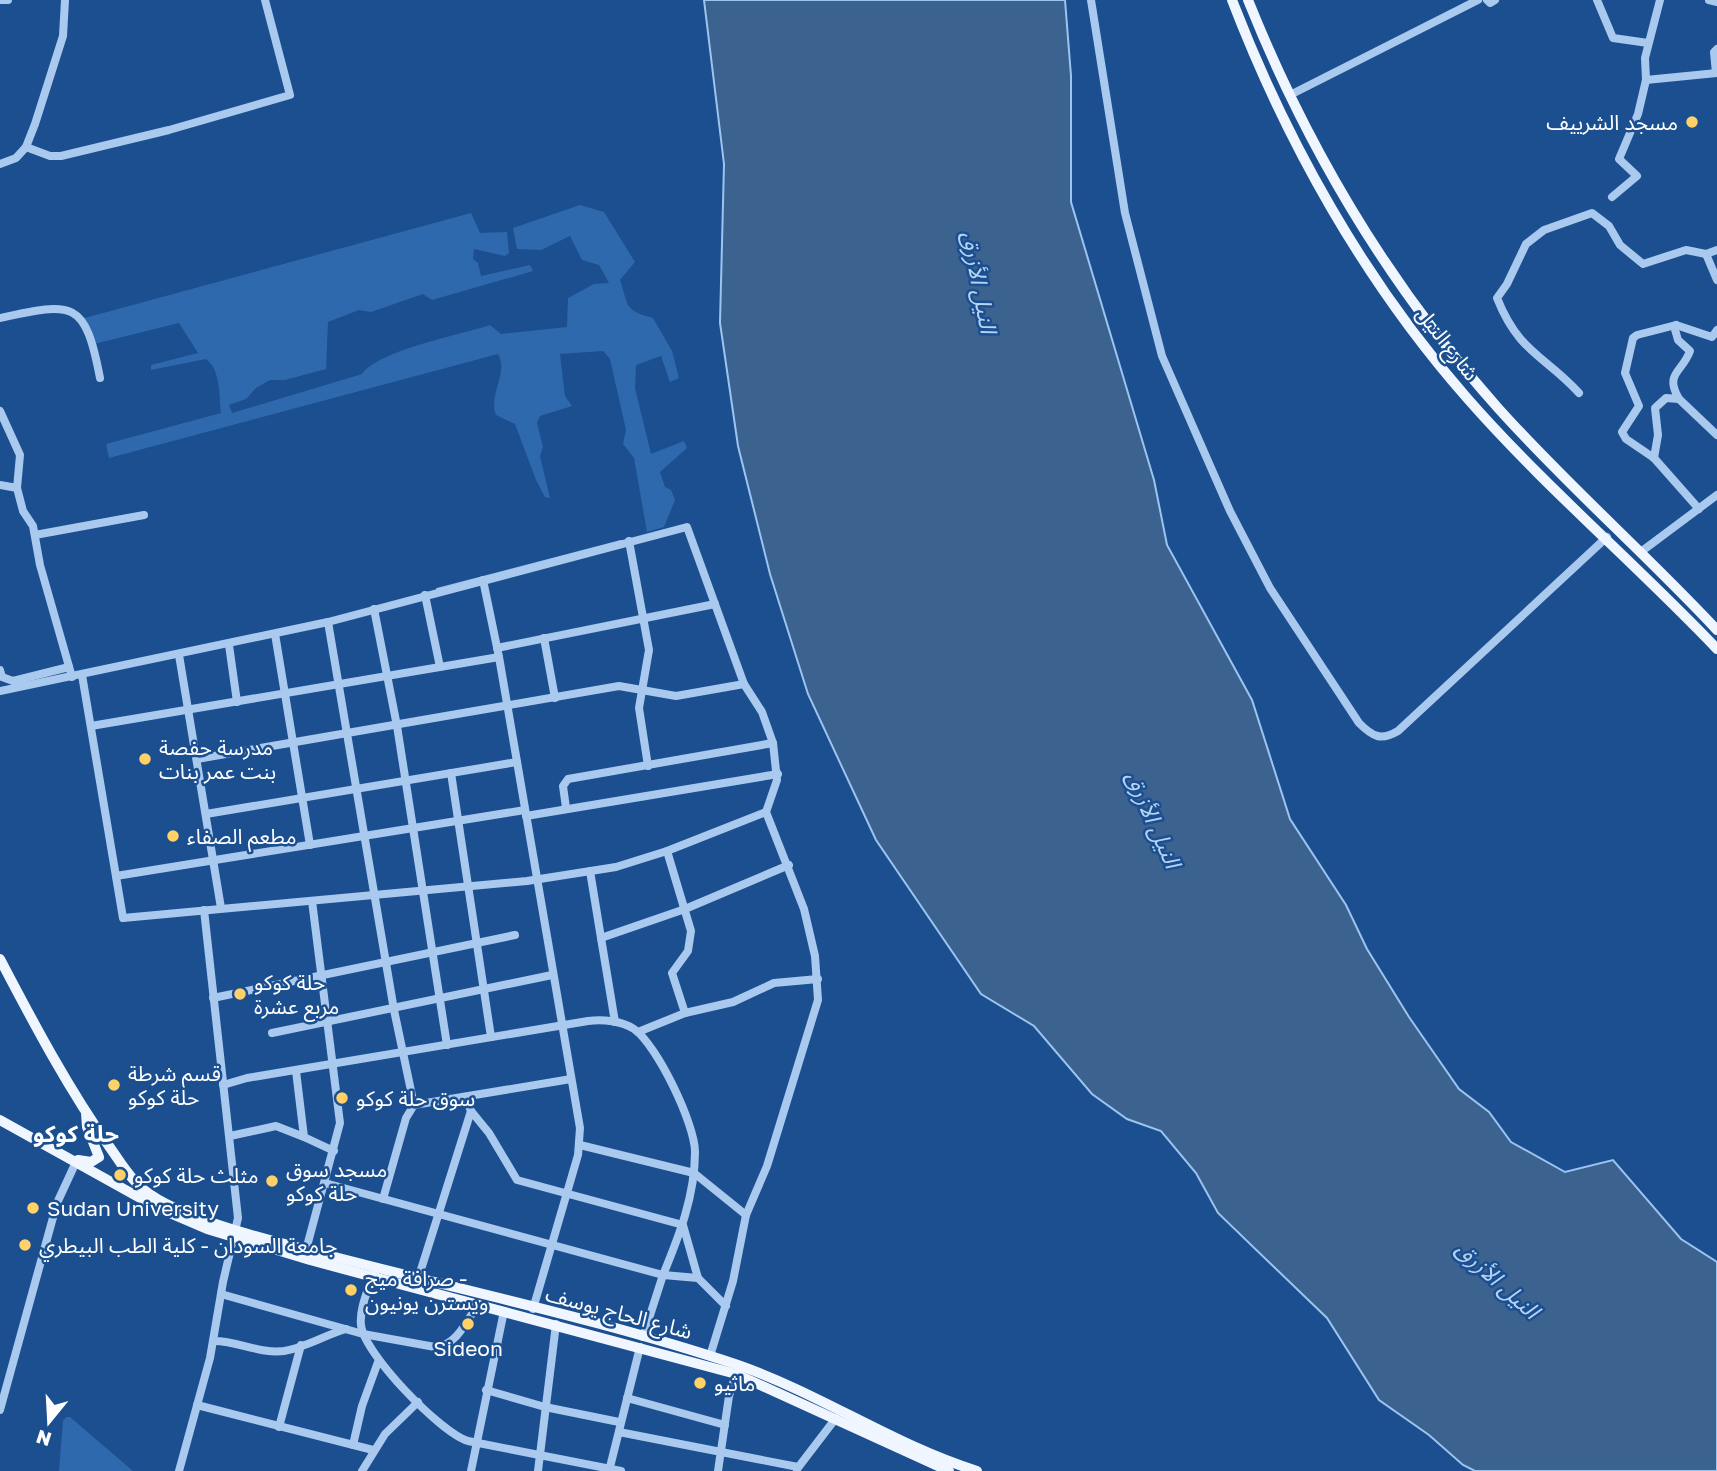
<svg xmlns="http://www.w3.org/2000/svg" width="1717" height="1471" viewBox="0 0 1717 1471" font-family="'Golos Text','Noto Sans Arabic',sans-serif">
  <rect width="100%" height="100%" fill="#1b4f8f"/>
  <!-- green -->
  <g fill="#2e69ad">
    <path d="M580,205L604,212L635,262L620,280C629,306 623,310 653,318L672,351L679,378L670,382L661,356L636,365L635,388L651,454L684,441L687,448L660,472L665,487L671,490L675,500L664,527L647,532L634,458L623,444L626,430L610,359L603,351L560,354L565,396L572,406L540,416L537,423L543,447L540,456L550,498L545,497L536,480L515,424L496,415C488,394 509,373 498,354L109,458L106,444L221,413C219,396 221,370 206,359L151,370V365L198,353L179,323L90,345L81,319L471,213L480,233L507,232L509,253L505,256L474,249L473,259L478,263L481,276L530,265L533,271L432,300L423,294L371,312L359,310L328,322L326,369L285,380H270L256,388L246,399L229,405L232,413L362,374C379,350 460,335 490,325L501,334L567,327L568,298L594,284L609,283L599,265L582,260L570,236L541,250L517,249L513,228Z"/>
    <polygon points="66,1417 70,1417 133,1471 59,1471 63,1421"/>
  </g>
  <!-- water -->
  <polygon fill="#3c6290" stroke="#9cc4f0" stroke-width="2" points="704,0 1065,0 1071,76 1071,202 1154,480 1167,545 1252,700 1290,819 1346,905 1367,949 1409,1017 1459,1089 1489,1112 1511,1142 1565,1172 1613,1160 1681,1239 1717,1262 1717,1471 1475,1471 1463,1465 1429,1435 1379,1400 1327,1318 1218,1213 1196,1173 1161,1131 1127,1119 1092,1094 1034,1026 981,994 876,840 808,694 770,574 738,446 720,323 724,164"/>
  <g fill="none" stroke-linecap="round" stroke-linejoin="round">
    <!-- stream -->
    <polyline stroke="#9cc4f0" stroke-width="2" points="437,589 621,541"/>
    <!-- minor -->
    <g stroke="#a9c9ee" stroke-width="8">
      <polyline points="0,0 8,0"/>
      <path d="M1091,0L1125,213L1162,356L1230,511L1270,588L1359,723C1373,737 1381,741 1398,731L1607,537"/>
      <polyline points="1487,0 1490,3 1495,0"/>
      <polyline points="1597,0 1613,38 1648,43"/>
      <polyline points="1709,0 1717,2"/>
      <polyline points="1716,73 1714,52 1717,49"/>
      <polyline points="1646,80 1717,73"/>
      <polyline points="1290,95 1478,0"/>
      <polyline points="26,147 50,156 61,156 169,130 290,95 265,0"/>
      <polyline points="0,164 16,158 26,147 35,124 63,36 65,0"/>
      <polyline points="1612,197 1637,176 1619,159 1638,114 1646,80 1645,58 1660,0"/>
      <polyline points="1717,250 1706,254 1717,280"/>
      <path d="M0,318C73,302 85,299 100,378"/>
      <path d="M1579,393C1544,355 1519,353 1497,298L1507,284L1526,244L1544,230L1592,213L1609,226L1620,245L1643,264L1686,250L1706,254"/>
      <polyline points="1679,399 1717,435"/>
      <polyline points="0,411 20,455 17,488"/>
      <path d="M1654,458L1658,435L1655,408L1666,398L1679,399C1664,373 1682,373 1690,351L1678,340L1674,326L1676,325"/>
      <polyline points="0,485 17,488 23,511 33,526 40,565 72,677"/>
      <polyline points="1699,509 1654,458 1626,439 1622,432 1639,406 1625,373 1633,338 1637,335 1676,325 1712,337 1717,330"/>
      <polyline points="35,535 144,515"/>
      <polyline points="629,541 649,650 639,708 648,766"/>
      <polyline points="1642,551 1717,495"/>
      <polyline points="483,580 499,657 580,1128 578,1155 533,1309"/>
      <polyline points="425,595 440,667"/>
      <polyline points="374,609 397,726 447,1045"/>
      <polyline points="328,622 394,1010 414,1105 406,1118 383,1199"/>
      <polyline points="275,634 310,845"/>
      <polyline points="544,638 555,698"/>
      <polyline points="229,645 237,702"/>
      <polyline points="497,648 715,604"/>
      <polyline points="179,655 221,908"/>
      <polyline points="0,670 2,677 13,681 69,667"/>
      <polyline points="82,675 123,918 527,881 616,867 667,851 766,812"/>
      <polyline points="0,691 328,622 687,527 744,684 762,712 773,743 777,780 766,812 804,909 815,956 818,1000 767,1166 746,1215 733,1281 710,1356"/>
      <polyline points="91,726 499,657"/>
      <polyline points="197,759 619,686 676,696 744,684"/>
      <polyline points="451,773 491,1037"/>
      <polyline points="566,808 563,786 568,779 773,743"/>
      <polyline points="206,814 517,762"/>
      <polyline points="526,816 778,774"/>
      <polyline points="667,851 691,931 688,951 672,973 685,1013"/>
      <polyline points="590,871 601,938 685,909 789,865"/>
      <polyline points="116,876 525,810"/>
      <polyline points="601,938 615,1022"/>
      <polyline points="213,998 515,935"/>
      <polyline points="638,1032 685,1013 733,1002 774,983 818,979"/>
      <polyline points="272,1033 552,975"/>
      <polyline points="296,1071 304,1137 334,1151"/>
      <path d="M223,1085L247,1078L588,1021C603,1019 622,1021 634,1029C657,1045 695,1124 695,1152C695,1196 679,1236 663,1275L698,1278L726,1306"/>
      <polyline points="414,1105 571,1079"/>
      <polyline points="471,1111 489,1133 517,1180 683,1225 698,1278"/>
      <polyline points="230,1136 276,1126 304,1137"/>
      <polyline points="580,1145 694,1173 746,1215"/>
      <polyline points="325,1183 663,1275 643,1337"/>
      <polyline points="306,1250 340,1123 312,901"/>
      <path d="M373,1273C369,1288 359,1309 361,1325C364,1354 441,1433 468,1441L621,1471"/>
      <polyline points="418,1279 471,1111 465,1097"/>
      <path d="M221,1294L363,1334L435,1347C456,1347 468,1319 478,1304"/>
      <path d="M214,1341C238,1341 260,1354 284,1351C304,1348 325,1335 346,1329"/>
      <polyline points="486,1390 545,1407 619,1422"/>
      <polyline points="627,1398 725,1425"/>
      <polyline points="197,1405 373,1450"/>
      <polyline points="0,1410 57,1203 76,1162"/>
      <polyline points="279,1427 301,1345"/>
      <polyline points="619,1432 798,1467"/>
      <polyline points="353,1445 362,1406 378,1362"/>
      <polyline points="797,1469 836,1418"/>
      <polyline points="179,1471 210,1358 223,1282 238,1218 204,910"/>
      <polyline points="362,1471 385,1434 418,1402"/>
      <polyline points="471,1471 504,1311"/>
      <polyline points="538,1471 556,1324"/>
      <polyline points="609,1471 640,1347"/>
      <polyline points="718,1471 729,1396 736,1374"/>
    </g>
    <!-- major -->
    <g stroke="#f0f6ff" stroke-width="10">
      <path d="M1232,0C1287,143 1365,282 1467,398C1544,486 1636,564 1717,649"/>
      <path d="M1248,0C1308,150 1390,287 1498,408C1567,485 1646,554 1717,630"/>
      <path d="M0,959C34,1024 69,1090 111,1149C121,1163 130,1179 144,1190C182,1221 285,1244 335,1257C469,1292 607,1321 738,1365C821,1394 894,1445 977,1471"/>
      <polyline points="0,1120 158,1208 207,1229 310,1260 736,1374 949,1471"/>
      <polyline points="78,1160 91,1162 99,1157 87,1127 86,1113"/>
    </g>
  </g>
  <!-- markers -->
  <g fill="#ffd166" stroke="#1b4f8f" stroke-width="2.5">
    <circle cx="1692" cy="122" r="7"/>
    <circle cx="145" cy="759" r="7"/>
    <circle cx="173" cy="836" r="7"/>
    <circle cx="240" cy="994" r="7"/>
    <circle cx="114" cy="1085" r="7"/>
    <circle cx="342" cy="1098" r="7"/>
    <circle cx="120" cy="1175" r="7"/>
    <circle cx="272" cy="1181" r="7"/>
    <circle cx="33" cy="1208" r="7"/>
    <circle cx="25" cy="1245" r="7"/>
    <circle cx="351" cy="1290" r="7"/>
    <circle cx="468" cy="1324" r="7"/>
    <circle cx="700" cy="1383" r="7"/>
  </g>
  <g text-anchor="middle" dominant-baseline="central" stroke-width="5" stroke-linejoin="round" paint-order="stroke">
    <!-- poi labels -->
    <g font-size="21" fill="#fff" stroke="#1b4f8f" text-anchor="start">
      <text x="1678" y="122" text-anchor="end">مسجد الشرييف</text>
      <text x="159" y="747">مدرسة حفصة<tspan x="159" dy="24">بنت عمر بنات</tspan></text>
      <text x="187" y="836">مطعم الصفاء</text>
      <text x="254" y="982">حلة كوكو<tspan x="254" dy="24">مربع عشرة</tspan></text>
      <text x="128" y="1073">قسم شرطة<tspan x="128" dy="24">حلة كوكو</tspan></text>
      <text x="356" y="1098">سوق حلة كوكو</text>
      <text x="286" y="1169">مسجد سوق<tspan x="286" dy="24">حلة كوكو</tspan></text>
      <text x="134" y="1175">مثلث حلة كوكو</text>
      <text x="47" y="1208">Sudan University</text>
      <text x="39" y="1245">جامعة السودان - كلية الطب البيطري</text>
      <text x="365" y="1278">صرافة ميج -<tspan x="365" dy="24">ويسترن يونيون</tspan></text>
      <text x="468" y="1348" text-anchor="middle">Sideon</text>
      <text x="714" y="1383">ماثيو</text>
    </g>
    <!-- street labels -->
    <g font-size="21" fill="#fff" stroke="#1b4f8f">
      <text transform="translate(1448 343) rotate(52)">شارع النيل</text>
      <text transform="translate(619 1312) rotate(15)">شارع الحاج يوسف</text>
    </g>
    <!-- water labels -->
    <g font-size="23" font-style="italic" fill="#b5d3f5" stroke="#1b4f8f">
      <text transform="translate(980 282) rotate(79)">النيل الأزرق</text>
      <text transform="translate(1154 819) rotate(66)">النيل الأزرق</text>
      <text transform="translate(1498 1279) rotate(42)">النيل الأزرق</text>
    </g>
    <!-- neighbourhood labels -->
    <g font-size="23" font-weight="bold" fill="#fff" stroke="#1b4f8f">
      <text x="76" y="1133">حلة كوكو</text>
    </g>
  </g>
  <!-- north arrow -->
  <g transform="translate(49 1422) rotate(198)" stroke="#1b4f8f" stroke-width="5" paint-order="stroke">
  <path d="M0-5L12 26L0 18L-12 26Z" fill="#ffffff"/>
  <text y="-10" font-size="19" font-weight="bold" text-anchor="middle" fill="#ffffff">N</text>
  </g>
</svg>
